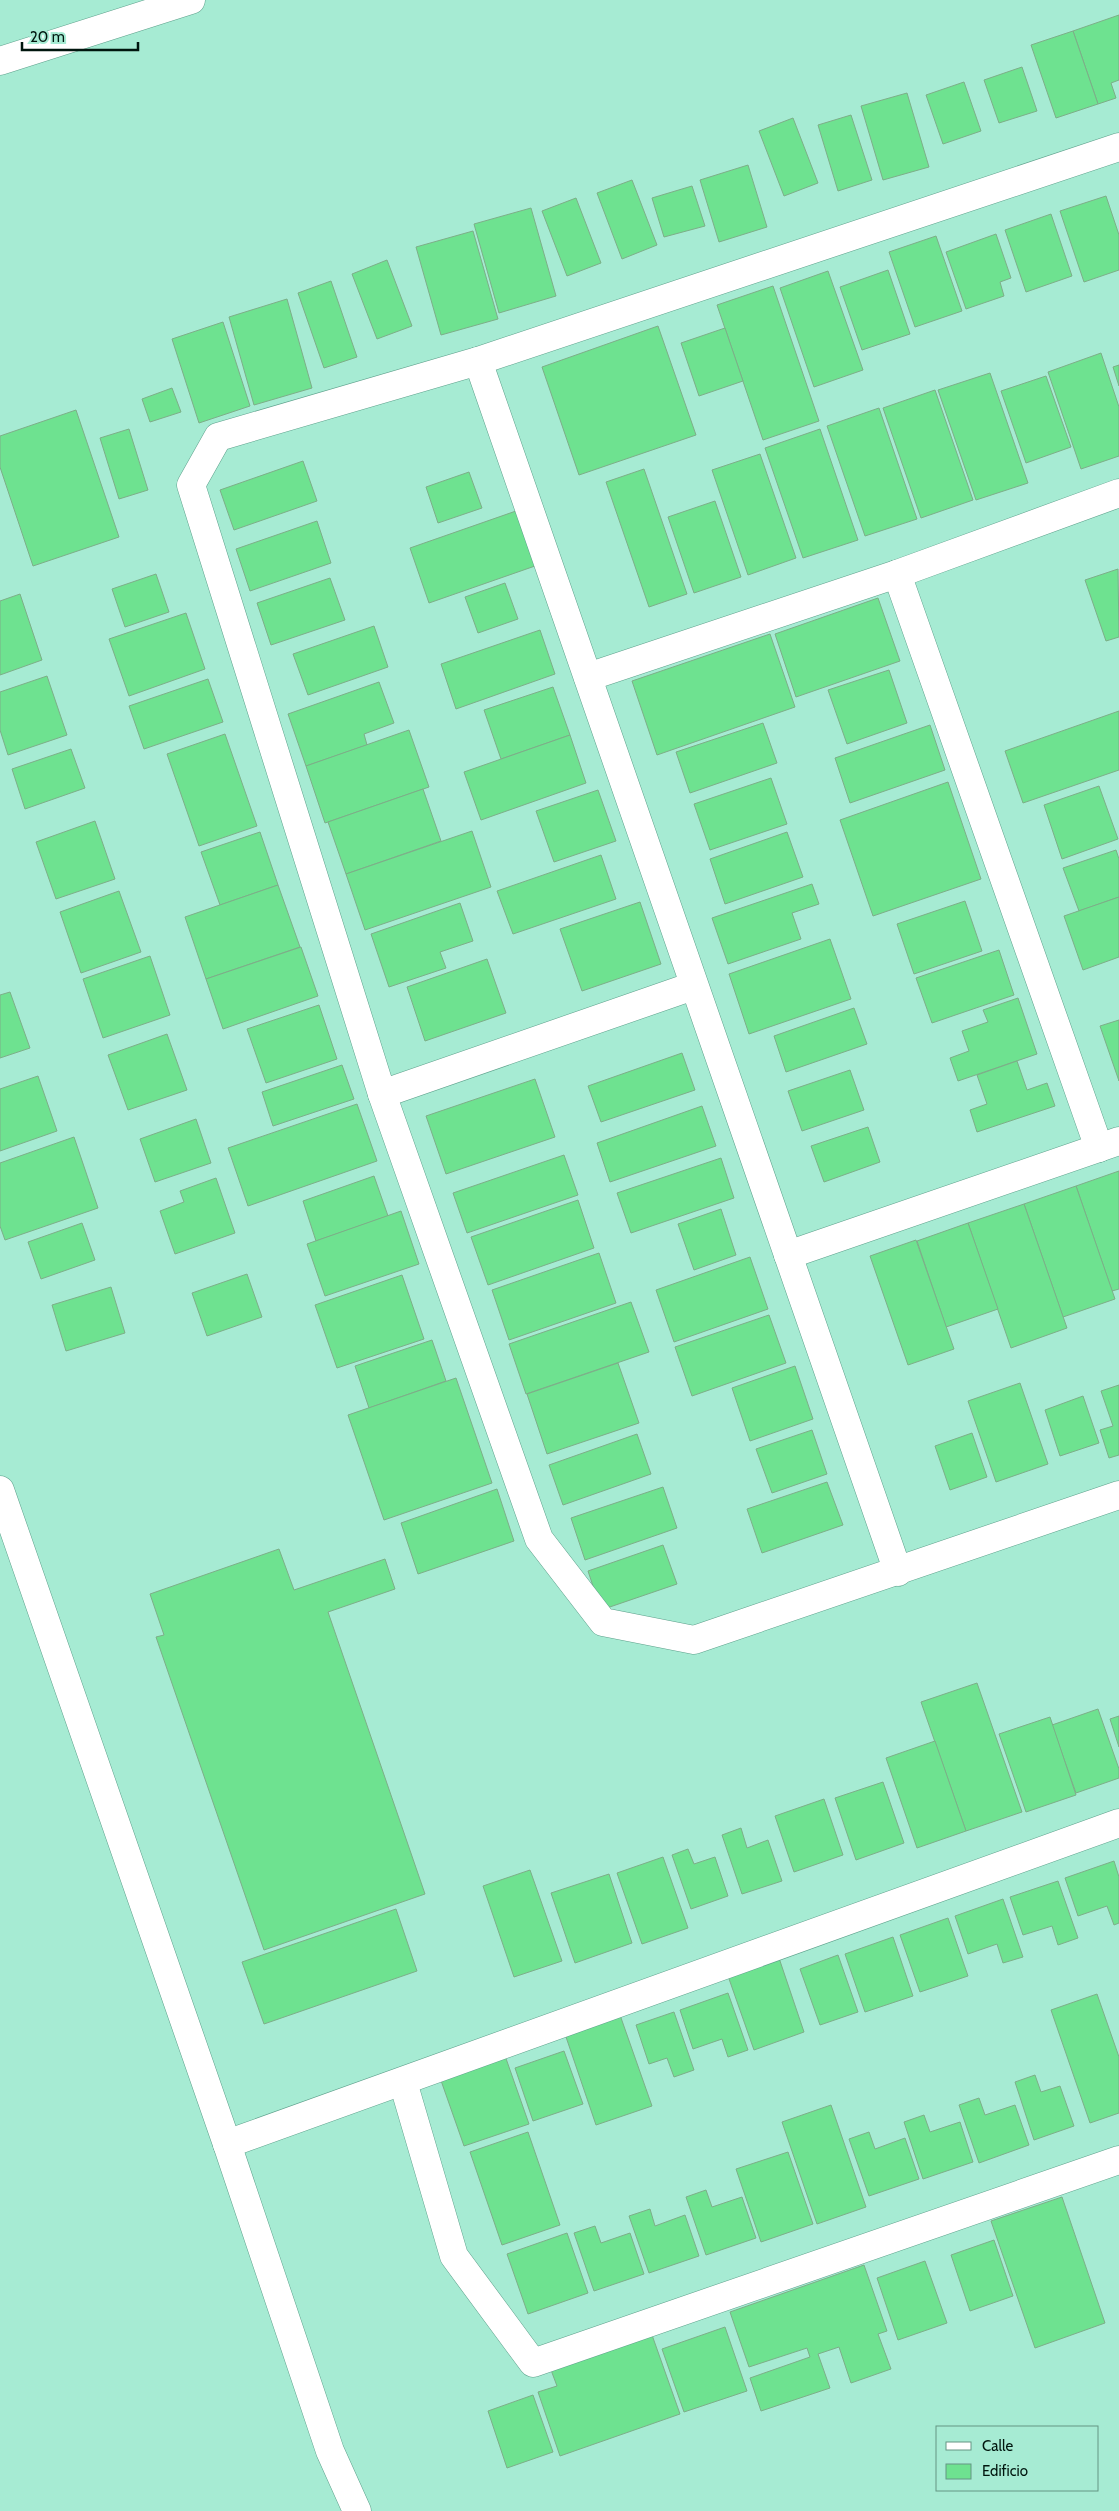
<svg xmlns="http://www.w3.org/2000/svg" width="1119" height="2511" viewBox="0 0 1119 2511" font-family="Cabin,sans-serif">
  <rect width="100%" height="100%" fill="#a6ebd3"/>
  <!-- building -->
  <g fill="#6ee290" stroke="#7dae88">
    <polygon points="1119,15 1119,80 1111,83 1116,98 1098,104 1073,31"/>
    <polygon points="1073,31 1098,104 1056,118 1031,45"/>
    <polygon points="1022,67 1037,111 999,123 984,80"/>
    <polygon points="964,82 981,131 943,144 926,95"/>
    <polygon points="907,93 929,167 883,180 861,106"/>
    <polygon points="851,115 872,180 838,191 818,125"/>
    <polygon points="793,118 818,183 784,196 759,131"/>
    <polygon points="748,165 767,227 719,242 700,180"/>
    <polygon points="632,180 657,245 622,259 597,193"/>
    <polygon points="692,186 705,226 664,237 652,198"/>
    <polygon points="1106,196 1119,235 1119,270 1084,282 1060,211"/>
    <polygon points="576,198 601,263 567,276 542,211"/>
    <polygon points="531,208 556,296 499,313 474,224"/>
    <polygon points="1051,214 1072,276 1026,292 1005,230"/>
    <polygon points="473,231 498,319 441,335 416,247"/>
    <polygon points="996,234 1011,278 1000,282 1004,296 966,309 946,252"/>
    <polygon points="936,236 962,311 915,327 889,252"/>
    <polygon points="387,260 412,326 377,339 352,274"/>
    <polygon points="888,270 910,334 862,350 840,287"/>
    <polygon points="828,271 863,370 814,387 780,288"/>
    <polygon points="331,281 357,357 324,368 298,293"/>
    <polygon points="773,286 819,421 763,440 717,305"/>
    <polygon points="287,299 312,388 254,405 229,317"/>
    <polygon points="223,322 250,406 199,423 172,339"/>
    <polygon points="658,326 696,435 579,475 542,367"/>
    <polygon points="725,328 743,381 699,396 681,343"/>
    <polygon points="1101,353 1119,407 1119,456 1081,469 1048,372"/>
    <polygon points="1119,365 1119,386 1113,367"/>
    <polygon points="990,373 1028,483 976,500 938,390"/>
    <polygon points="1046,376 1071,447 1026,463 1001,391"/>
    <polygon points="172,388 181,412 150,422 142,399"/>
    <polygon points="935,390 973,500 921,518 883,408"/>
    <polygon points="879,408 917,519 865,536 827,426"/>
    <polygon points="76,410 119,537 33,566 0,467 0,436"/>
    <polygon points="129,429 148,490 119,499 100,438"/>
    <polygon points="820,429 858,540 803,558 765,448"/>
    <polygon points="760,454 796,558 748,575 712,470"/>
    <polygon points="303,461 317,501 234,530 220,490"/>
    <polygon points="644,469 687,594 649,607 606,482"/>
    <polygon points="469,472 482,508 438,523 426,487"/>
    <polygon points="715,501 741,577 694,593 668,517"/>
    <polygon points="516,511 535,566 429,603 410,548"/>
    <polygon points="317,521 331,563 250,591 236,549"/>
    <polygon points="1118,569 1119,637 1106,641 1085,580"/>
    <polygon points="156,574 169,612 125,627 112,589"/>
    <polygon points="330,578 345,620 271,645 257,603"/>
    <polygon points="505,583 518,619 478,633 465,597"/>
    <polygon points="20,594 42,660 0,675 0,601"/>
    <polygon points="878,598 900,661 796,697 775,634"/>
    <polygon points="186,613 205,669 129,696 109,639"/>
    <polygon points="374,626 388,667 308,695 293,654"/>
    <polygon points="540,630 555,674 456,709 441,664"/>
    <polygon points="770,634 795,707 657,755 632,681"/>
    <polygon points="889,670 907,723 847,744 828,690"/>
    <polygon points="47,676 67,735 8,755 0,730 0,692"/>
    <polygon points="208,679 223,722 144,749 129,706"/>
    <polygon points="379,682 394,723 364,734 367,745 306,766 288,714"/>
    <polygon points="553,687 570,735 501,759 484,710"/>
    <polygon points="1119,711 1119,770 1023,803 1005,751"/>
    <polygon points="763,723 777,763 690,793 676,752"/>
    <polygon points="930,725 945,770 850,803 835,758"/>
    <polygon points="409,730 429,787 325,823 306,766"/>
    <polygon points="225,734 257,826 199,846 167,754"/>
    <polygon points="570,735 586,783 481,820 464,772"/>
    <polygon points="71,749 85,788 25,809 12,769"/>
    <polygon points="771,778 787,824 710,850 694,804"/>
    <polygon points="948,782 981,879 873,916 840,820"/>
    <polygon points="1099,786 1118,839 1062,859 1044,805"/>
    <polygon points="423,789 441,841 346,874 328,822"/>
    <polygon points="598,790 616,841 554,862 536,811"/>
    <polygon points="95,821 115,879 56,899 36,842"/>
    <polygon points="472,831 491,887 365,930 346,874"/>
    <polygon points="260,832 278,885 220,905 201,852"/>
    <polygon points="787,832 803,877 725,904 710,859"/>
    <polygon points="1116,850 1119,859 1119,897 1079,911 1063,868"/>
    <polygon points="601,855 616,899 513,934 497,891"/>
    <polygon points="812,884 819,904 792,913 801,939 728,964 712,918"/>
    <polygon points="278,885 300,947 206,979 185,917"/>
    <polygon points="119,891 141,952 81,973 60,912"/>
    <polygon points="1119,897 1119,957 1083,970 1064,916"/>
    <polygon points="965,901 982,951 914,974 897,924"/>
    <polygon points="640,902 661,964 582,991 560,929"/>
    <polygon points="460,903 473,941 440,952 446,968 389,987 371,934"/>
    <polygon points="830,939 851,999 749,1034 729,974"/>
    <polygon points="301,947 318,996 223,1029 206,979"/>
    <polygon points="999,950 1014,995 932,1023 916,978"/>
    <polygon points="150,956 170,1015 103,1038 83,979"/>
    <polygon points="487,959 506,1013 425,1041 407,987"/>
    <polygon points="10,992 30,1048 0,1058 0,995"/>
    <polygon points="1018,998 1037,1054 958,1081 950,1058 969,1051 962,1031 988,1022 983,1010"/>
    <polygon points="319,1005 337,1059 266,1083 247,1029"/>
    <polygon points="854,1008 867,1044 786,1072 774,1036"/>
    <polygon points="1119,1020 1119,1081 1100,1026"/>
    <polygon points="167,1034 187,1090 128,1110 108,1055"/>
    <polygon points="682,1053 695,1090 601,1122 588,1086"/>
    <polygon points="1017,1061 1027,1090 1047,1083 1055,1106 977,1132 970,1110 987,1104 977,1075"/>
    <polygon points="342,1065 354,1099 273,1126 262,1092"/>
    <polygon points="850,1070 864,1110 802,1131 788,1091"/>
    <polygon points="38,1076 57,1131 0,1151 0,1089"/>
    <polygon points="535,1079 555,1137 446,1174 426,1116"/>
    <polygon points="357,1104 377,1161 248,1206 228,1148"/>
    <polygon points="702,1106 716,1146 610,1182 597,1143"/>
    <polygon points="196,1119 211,1163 155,1182 140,1139"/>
    <polygon points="868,1127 880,1162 824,1182 811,1146"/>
    <polygon points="74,1137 98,1208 5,1240 0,1226 0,1163"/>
    <polygon points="564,1155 578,1195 467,1233 453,1193"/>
    <polygon points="721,1158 734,1198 631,1233 617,1193"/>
    <polygon points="1119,1171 1119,1289 1112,1291 1076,1186"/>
    <polygon points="374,1176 388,1216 316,1241 303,1201"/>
    <polygon points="216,1178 235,1233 175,1254 160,1211 184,1202 180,1191"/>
    <polygon points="1076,1186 1115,1299 1063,1317 1024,1204"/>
    <polygon points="578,1200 594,1248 488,1285 471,1237"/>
    <polygon points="1024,1204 1067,1328 1011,1348 968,1223"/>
    <polygon points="721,1209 736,1255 694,1270 678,1224"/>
    <polygon points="401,1211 419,1264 325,1296 307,1244"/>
    <polygon points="82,1223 95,1260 41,1279 28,1242"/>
    <polygon points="968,1223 998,1309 946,1327 917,1241"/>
    <polygon points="916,1240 954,1349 908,1365 870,1256"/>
    <polygon points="599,1253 616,1303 509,1340 492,1290"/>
    <polygon points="750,1257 768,1309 674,1342 656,1290"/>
    <polygon points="247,1274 262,1317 207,1336 192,1293"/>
    <polygon points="402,1275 424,1339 337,1368 315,1305"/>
    <polygon points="111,1287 125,1333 66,1351 52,1305"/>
    <polygon points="631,1302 649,1352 526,1394 509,1344"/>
    <polygon points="769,1315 786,1363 692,1396 675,1347"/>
    <polygon points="432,1340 446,1381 369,1408 355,1366"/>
    <polygon points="618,1363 639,1423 547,1454 527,1394"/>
    <polygon points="795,1366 813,1419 750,1441 732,1388"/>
    <polygon points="456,1378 492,1483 384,1520 348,1415"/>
    <polygon points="1020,1383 1048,1464 996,1482 968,1401"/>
    <polygon points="1119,1385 1119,1455 1109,1458 1100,1430 1113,1426 1101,1391"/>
    <polygon points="1083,1396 1099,1443 1060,1456 1045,1410"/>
    <polygon points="812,1430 827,1474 772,1493 756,1449"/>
    <polygon points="972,1433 987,1477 950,1490 935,1446"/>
    <polygon points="637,1434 651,1474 563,1505 549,1465"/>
    <polygon points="827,1482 843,1525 762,1553 747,1509"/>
    <polygon points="663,1487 677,1528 585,1560 571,1518"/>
    <polygon points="497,1489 514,1541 418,1574 401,1523"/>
    <polygon points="663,1545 677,1584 601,1610 588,1571"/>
    <polygon points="279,1549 294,1590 385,1559 395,1589 328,1612 425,1894 264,1950 156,1637 164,1635 150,1594"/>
    <polygon points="977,1683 1022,1812 966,1831 921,1702"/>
    <polygon points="1098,1709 1119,1769 1119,1778 1076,1793 1052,1725"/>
    <polygon points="1119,1716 1119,1747 1110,1719"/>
    <polygon points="1050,1717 1076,1795 1026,1812 999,1734"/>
    <polygon points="935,1741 966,1831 917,1848 886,1758"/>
    <polygon points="883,1782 904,1843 856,1860 835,1798"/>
    <polygon points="824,1799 843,1855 794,1872 775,1816"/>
    <polygon points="741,1828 747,1848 768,1840 782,1881 742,1894 722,1835"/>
    <polygon points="688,1849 694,1864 715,1857 728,1896 691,1909 672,1855"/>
    <polygon points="663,1857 688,1928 642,1944 617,1873"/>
    <polygon points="1114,1861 1119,1877 1119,1923 1114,1925 1107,1906 1078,1916 1065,1878"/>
    <polygon points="530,1870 562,1961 514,1977 483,1886"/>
    <polygon points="609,1874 632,1943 575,1963 551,1893"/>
    <polygon points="1058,1881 1078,1938 1058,1945 1052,1926 1023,1935 1010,1897"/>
    <polygon points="1003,1899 1023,1957 1003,1963 997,1944 968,1954 955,1916"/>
    <polygon points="396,1909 417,1971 264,2024 242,1962"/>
    <polygon points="948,1918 968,1976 920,1992 900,1935"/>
    <polygon points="893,1937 913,1996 865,2012 845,1954"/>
    <polygon points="838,1955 858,2012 820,2025 800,1969"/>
    <polygon points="779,1958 804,2032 754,2050 728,1976"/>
    <polygon points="728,1993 748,2050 728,2057 722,2039 693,2049 680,2010"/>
    <polygon points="1097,1994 1119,2057 1119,2113 1090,2123 1051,2010"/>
    <polygon points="674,2012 694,2070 674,2077 667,2058 649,2064 636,2025"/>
    <polygon points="620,2015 652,2106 596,2125 565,2034"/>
    <polygon points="503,2050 529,2124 464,2146 438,2072"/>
    <polygon points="564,2051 583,2104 533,2121 515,2068"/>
    <polygon points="1035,2075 1041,2092 1060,2086 1074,2126 1034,2140 1015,2082"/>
    <polygon points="979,2098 985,2115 1015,2105 1029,2145 979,2163 959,2105"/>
    <polygon points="831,2105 866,2207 817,2224 782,2122"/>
    <polygon points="924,2115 930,2132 960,2122 973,2162 923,2179 904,2122"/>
    <polygon points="528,2132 560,2225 502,2245 470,2152"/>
    <polygon points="869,2132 875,2149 905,2138 919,2179 869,2196 849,2139"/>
    <polygon points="788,2152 813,2224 761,2242 736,2169"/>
    <polygon points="706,2190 712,2207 742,2197 756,2238 706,2255 686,2197"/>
    <polygon points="1062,2197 1105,2323 1035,2348 991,2221"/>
    <polygon points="650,2209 655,2226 685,2215 699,2256 649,2273 629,2216"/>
    <polygon points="595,2226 601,2243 630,2233 644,2274 594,2291 574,2233"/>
    <polygon points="567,2233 588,2293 528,2314 507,2254"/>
    <polygon points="994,2240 1013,2296 970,2311 951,2255"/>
    <polygon points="925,2261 947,2323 898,2340 877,2278"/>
    <polygon points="864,2265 887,2331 878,2334 891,2369 851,2383 839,2347 818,2354 830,2388 761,2411 750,2378 810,2357 807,2348 749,2367 730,2312"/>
    <polygon points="725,2327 747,2391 684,2412 662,2349"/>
    <polygon points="652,2335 680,2414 560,2456 538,2392 557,2386 551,2370"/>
    <polygon points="533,2395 553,2452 507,2468 488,2411"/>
  </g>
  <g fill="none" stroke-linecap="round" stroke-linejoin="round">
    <!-- street casing -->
    <g stroke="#5da08b" stroke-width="29">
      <g id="street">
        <polyline points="0,61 191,0"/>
        <polyline points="1119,147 478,361 218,437 191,485 382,1094 539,1539 603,1622 694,1640 1119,1495"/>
        <polyline points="478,361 898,1572"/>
        <polyline points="897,574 1099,1148"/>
        <polyline points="588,677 897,574 1119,493"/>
        <polyline points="382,1094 693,986"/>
        <polyline points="788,1255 1119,1141"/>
        <polyline points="0,1490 227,2144 330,2451 357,2511"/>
        <polyline points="403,2082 454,2256 533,2363 1119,2160"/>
        <polyline points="227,2144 1119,1823"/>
      </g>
    </g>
    <!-- street -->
    <use href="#street" stroke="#fff" stroke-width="28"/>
  </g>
  <!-- legend -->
  <rect x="936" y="2426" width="162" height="65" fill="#a6ebd3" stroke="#649684"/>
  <rect x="946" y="2442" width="25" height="8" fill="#ffffff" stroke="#649684"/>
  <text x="982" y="2451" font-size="15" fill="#00160e">Calle</text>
  <rect x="946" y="2464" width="25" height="15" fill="#6ee290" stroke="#649684"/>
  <text x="982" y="2476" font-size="15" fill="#00160e">Edificio</text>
  <!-- scale -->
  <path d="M22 42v8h116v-8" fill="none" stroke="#00160e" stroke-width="2.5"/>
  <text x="30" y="42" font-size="15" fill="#00160e" stroke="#a6ebd3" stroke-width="4" paint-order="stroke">20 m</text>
</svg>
